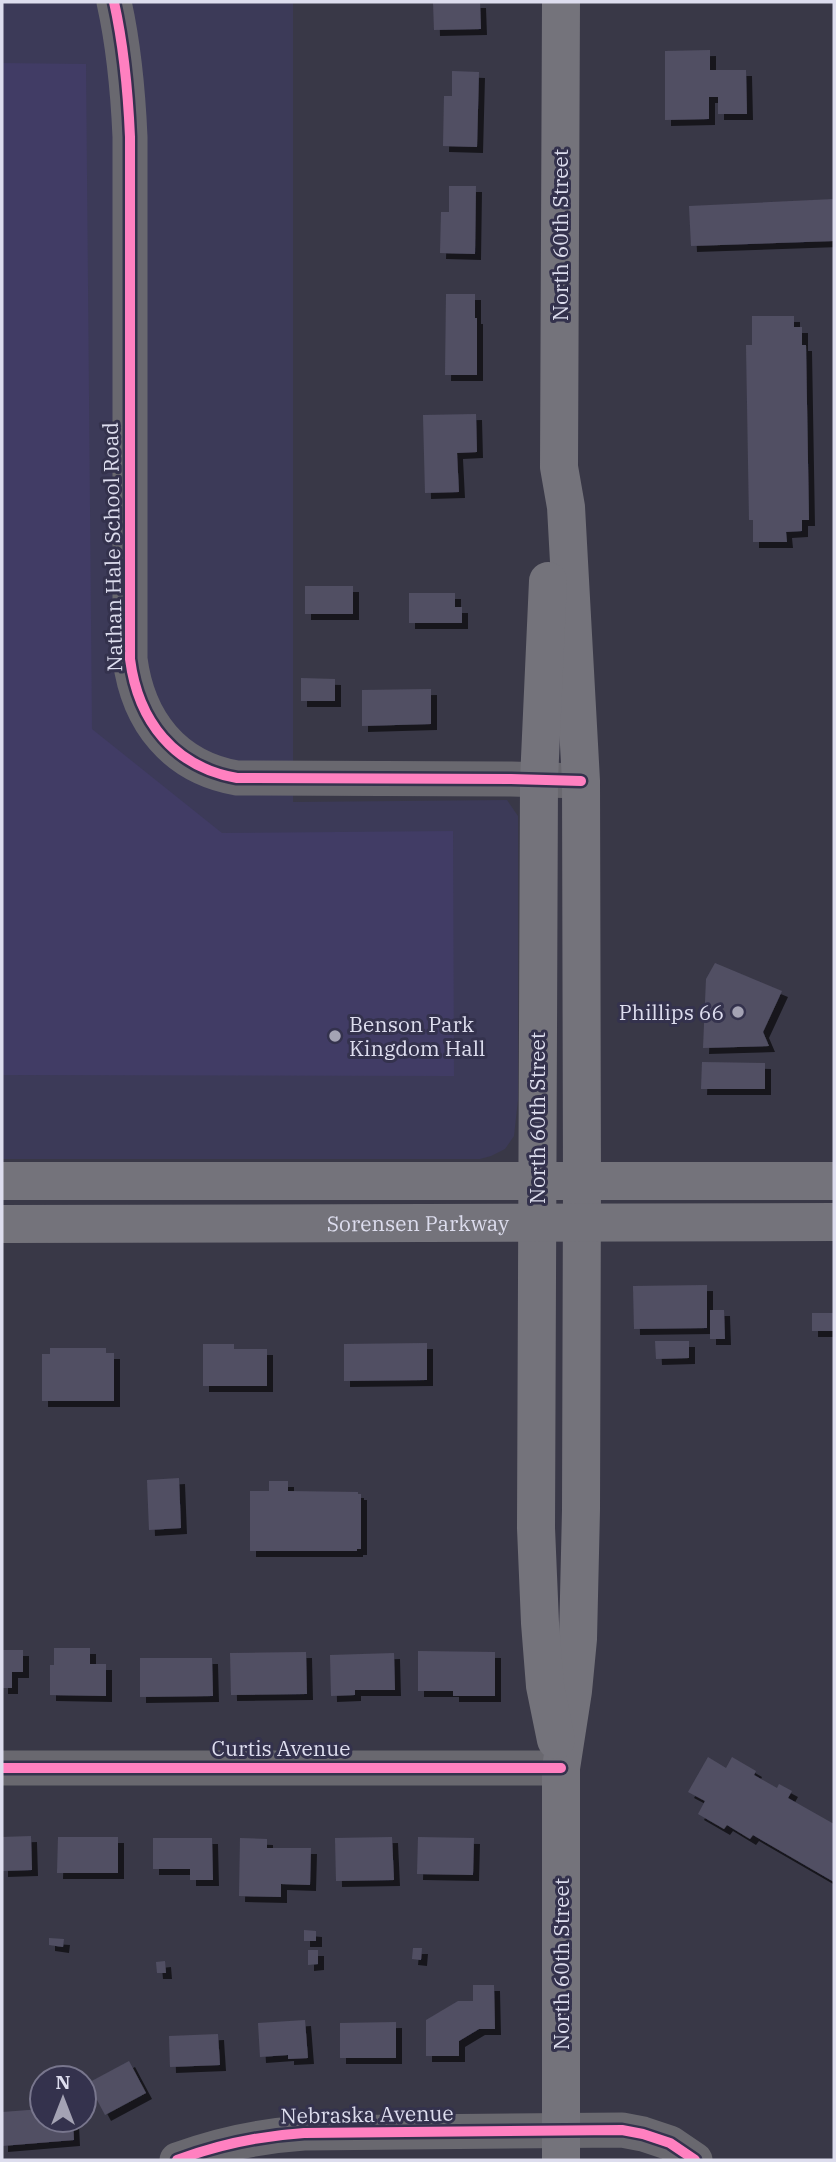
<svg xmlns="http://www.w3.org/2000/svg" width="836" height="2162" viewBox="0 0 836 2162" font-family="'IBM Plex Serif',serif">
  <defs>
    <filter id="shadow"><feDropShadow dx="6" dy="6" stdDeviation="0" flood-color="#0009"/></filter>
  </defs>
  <rect width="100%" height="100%" fill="#393847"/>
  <!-- built -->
  <polygon fill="#3c3a58" points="2,2 293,2 293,802 507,800 518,816 518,1100 514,1136 505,1149 491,1156 480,1159 2,1159"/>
  <!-- green -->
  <polygon fill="#413c65" points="2,63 86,64 92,729 222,833 453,831 454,1076 2,1075"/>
  <!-- building -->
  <g fill="#514f63" filter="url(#shadow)">
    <polygon points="433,2 480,2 481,29 434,30"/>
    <polygon points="710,50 710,70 746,70 747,114 718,114 718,97 709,97 709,119 665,120 665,51"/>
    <polygon points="452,71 479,72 477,147 443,146 444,96 452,96"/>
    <polygon points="449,186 476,186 475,254 440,253 441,212 449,212"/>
    <polygon points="834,199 834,241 691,246 689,206"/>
    <polygon points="446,294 475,294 475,318 477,318 477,375 445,375"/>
    <polygon points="752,316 794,316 794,327 802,327 802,345 806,345 809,520 802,520 802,531 786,532 787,542 753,542 753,520 749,520 746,345 752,345"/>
    <polygon points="476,414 477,452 457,453 459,492 425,493 423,415"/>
    <rect x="305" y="586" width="48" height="28"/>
    <polygon points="409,593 455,593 455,607 462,607 462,623 409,623"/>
    <polygon points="301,678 335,679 335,701 301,701"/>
    <polygon points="431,689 431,724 362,726 362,690"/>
    <polygon points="715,963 782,991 763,1032 769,1046 703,1048 706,979"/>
    <polygon points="702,1062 765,1063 765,1089 701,1089"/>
    <polygon points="707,1285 707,1328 634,1329 633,1286"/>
    <polygon points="710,1310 724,1310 725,1339 710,1339"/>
    <rect x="812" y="1313" width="22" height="18"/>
    <polygon points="655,1341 689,1341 689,1358 656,1359"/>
    <polygon points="427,1343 427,1380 344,1381 344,1344"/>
    <polygon points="203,1344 234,1344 234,1349 267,1349 267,1386 203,1386"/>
    <polygon points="50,1348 106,1348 106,1353 114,1353 114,1401 42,1401 42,1354 50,1354"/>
    <polygon points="179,1478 181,1528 149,1530 147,1480"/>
    <polygon points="269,1481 288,1481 288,1491 358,1492 358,1494 361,1494 361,1549 357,1549 357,1551 250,1551 250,1491 269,1491"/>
    <polygon points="54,1648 90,1648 90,1664 106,1664 106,1696 50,1695 50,1665 54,1665"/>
    <polygon points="2,1650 23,1650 23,1672 12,1672 12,1688 2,1688"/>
    <polygon points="418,1651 495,1652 495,1696 453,1696 453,1691 418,1691"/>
    <polygon points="306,1652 307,1694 231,1695 230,1653"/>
    <polygon points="394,1653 395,1690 355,1690 355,1695 331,1696 330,1655"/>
    <polygon points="140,1658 212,1658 213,1696 140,1697"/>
    <polygon points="708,1757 726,1768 732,1757 756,1771 754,1775 777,1788 779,1784 792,1791 788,1798 834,1824 834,1882 753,1835 750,1839 727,1825 724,1829 698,1814 705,1801 688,1792"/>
    <polygon points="31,1836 32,1870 2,1871 2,1837"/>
    <polygon points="58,1837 118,1837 118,1873 57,1873"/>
    <polygon points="392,1837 394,1880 336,1881 335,1838"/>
    <polygon points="418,1837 474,1838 473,1875 417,1874"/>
    <polygon points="153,1838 212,1838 213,1880 190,1880 190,1869 153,1869"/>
    <polygon points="240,1838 267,1839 267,1848 311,1848 310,1885 281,1884 281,1897 239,1896"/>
    <polygon points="304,1930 316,1931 316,1941 304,1941"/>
    <polygon points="49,1938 64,1939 63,1947 49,1945"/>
    <polygon points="413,1948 422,1948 421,1960 412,1959"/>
    <polygon points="308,1950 318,1950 318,1964 308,1965"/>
    <polygon points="165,1961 166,1973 157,1973 156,1962"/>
    <polygon points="473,1985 494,1985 495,2029 479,2029 459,2041 459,2056 426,2056 426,2020 458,2001 473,2001"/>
    <polygon points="305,2020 308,2058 288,2059 288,2055 260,2057 258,2023"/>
    <polygon points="396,2022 396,2058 340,2058 340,2023"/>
    <polygon points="218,2034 220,2065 170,2067 169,2036"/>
    <polygon points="129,2061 146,2093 105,2115 88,2083"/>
    <polygon points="42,2109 42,2120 73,2120 74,2140 2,2146 2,2112"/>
  </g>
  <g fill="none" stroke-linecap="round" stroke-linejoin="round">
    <!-- minor -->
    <g stroke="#69686f" stroke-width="35">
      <path d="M114,2C124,47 128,91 130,137V659C138,721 174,767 237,778L511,779L581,781"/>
      <polyline points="2,1768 561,1768"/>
      <path d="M177,2160C220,2144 258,2136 304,2133L622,2130L643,2134L670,2143L695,2160"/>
    </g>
    <!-- major -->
    <g stroke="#74737b" stroke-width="38">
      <polyline points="561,2 559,467 566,507 581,781 582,1181 581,1510 578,1639 573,1691 561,1768 561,2160"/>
      <polyline points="548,581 539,780 536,1528 540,1623 545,1686 556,1740"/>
      <polyline points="2,1181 834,1181"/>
      <path id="s1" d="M2,1224L834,1222"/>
    </g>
    <!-- cycleway casing -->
    <g stroke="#34324d" stroke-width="15">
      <g id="cycleway">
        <path d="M114,2C124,47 128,91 130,137V659C138,721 174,767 237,778L511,779L581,781"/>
        <polyline points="2,1768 561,1768"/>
        <path d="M177,2160C220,2144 258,2136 304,2133L622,2130L643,2134L670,2143L695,2160"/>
      </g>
    </g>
    <!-- cycleway -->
    <use href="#cycleway" stroke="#ff80c0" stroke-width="10"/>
  </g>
  <!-- markers -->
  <g fill="#a4a3b4" stroke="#34324d" stroke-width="2.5">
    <circle cx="738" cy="1012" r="7"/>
    <circle cx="335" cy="1036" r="7"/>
  </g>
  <g text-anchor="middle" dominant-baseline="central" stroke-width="6" stroke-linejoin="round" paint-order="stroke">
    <!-- street labels -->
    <g font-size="21" fill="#dde" stroke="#34324d">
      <text transform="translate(560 235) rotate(-90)">North 60th Street</text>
      <text transform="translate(112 547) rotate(-91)">Nathan Hale School Road</text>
      <text transform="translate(537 1118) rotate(-90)">North 60th Street</text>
      <text stroke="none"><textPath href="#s1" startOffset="416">Sorensen Parkway</textPath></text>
      <text x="281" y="1748">Curtis Avenue</text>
      <text transform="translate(561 1964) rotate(-90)">North 60th Street</text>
      <text transform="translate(367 2114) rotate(-1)">Nebraska Avenue</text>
    </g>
    <!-- poi labels -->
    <g font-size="21" fill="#dde" stroke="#34324d" text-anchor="end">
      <text x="724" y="1012">Phillips 66</text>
      <text x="349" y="1024" text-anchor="start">Benson Park<tspan x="349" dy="24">Kingdom Hall</tspan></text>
    </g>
  </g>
  <!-- border -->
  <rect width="836" height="2162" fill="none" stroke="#ddddee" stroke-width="7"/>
  <!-- north arrow -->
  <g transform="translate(63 2099)"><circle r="33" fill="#34324d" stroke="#78768d" stroke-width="2"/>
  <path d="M0-5L12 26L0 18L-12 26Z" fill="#a4a3b4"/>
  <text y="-10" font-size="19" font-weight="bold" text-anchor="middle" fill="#ddddee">N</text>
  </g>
</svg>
